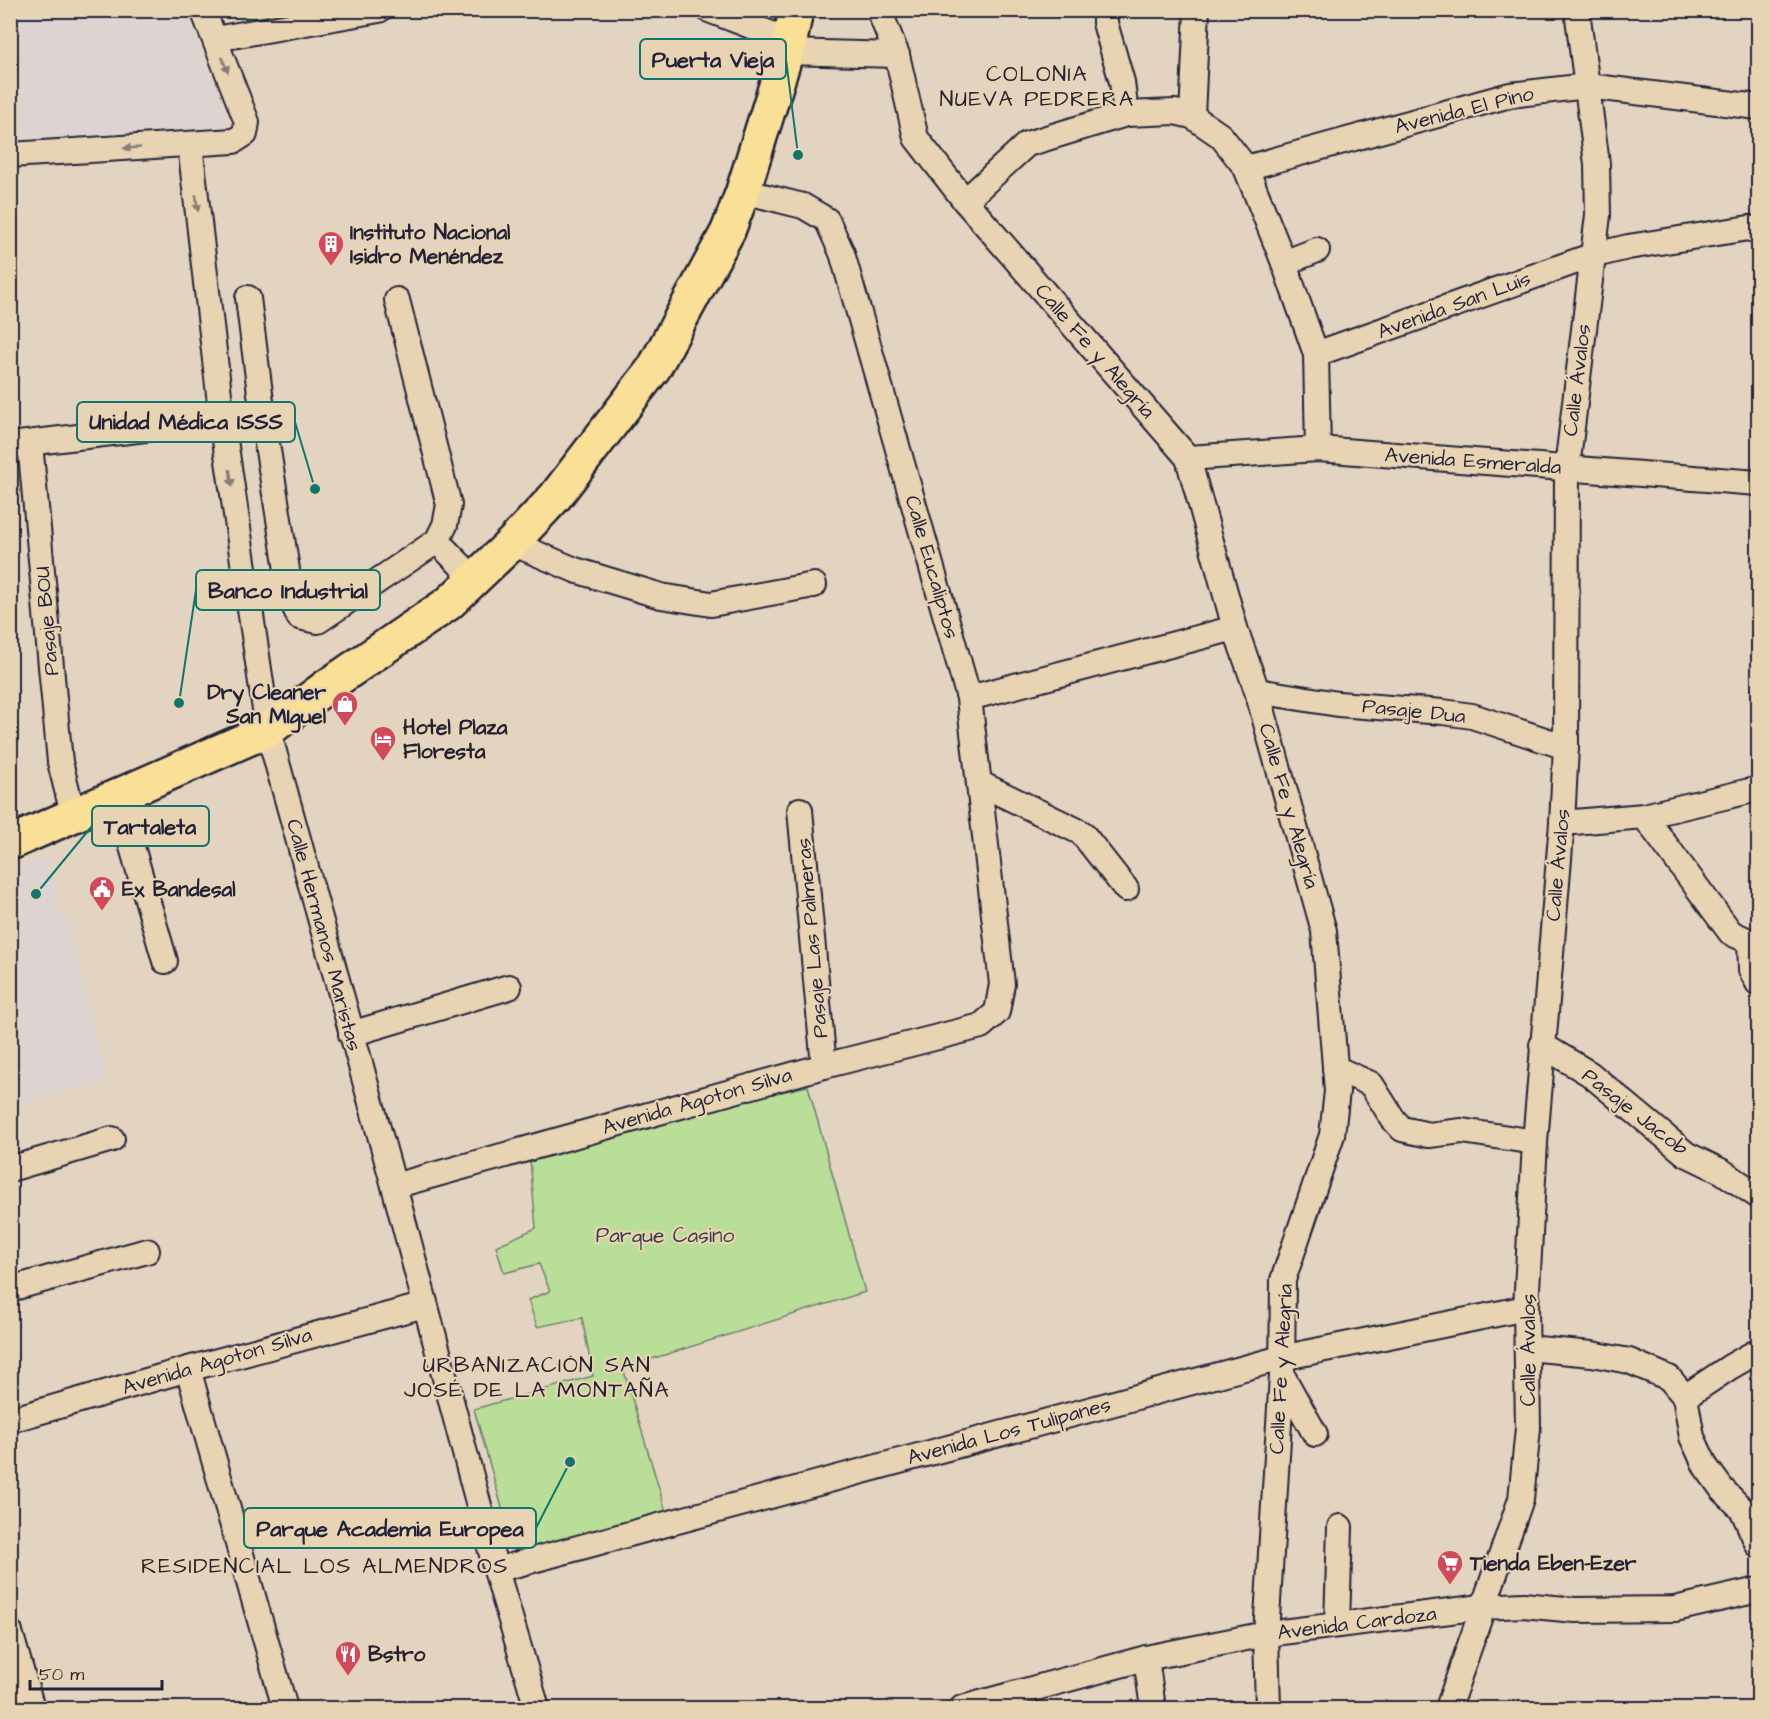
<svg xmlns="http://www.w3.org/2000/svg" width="1769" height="1719" viewBox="0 0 1769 1719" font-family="'Architects Daughter',sans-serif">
  <rect width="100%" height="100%" fill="#e3d4c1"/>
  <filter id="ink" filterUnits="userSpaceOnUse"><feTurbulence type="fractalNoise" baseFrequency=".0167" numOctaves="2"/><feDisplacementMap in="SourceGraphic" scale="12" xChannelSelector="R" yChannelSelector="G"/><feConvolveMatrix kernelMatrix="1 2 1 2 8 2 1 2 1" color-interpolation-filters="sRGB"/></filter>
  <g filter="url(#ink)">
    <!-- built -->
    <g fill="#ddd4d2">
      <polygon points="11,11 185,11 229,120 214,129 11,146"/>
      <polygon points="48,857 60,909 69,926 80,965 106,1081 11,1107 11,869"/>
    </g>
    <!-- green -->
    <g fill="#b9de98" stroke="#6e806a" stroke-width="1.5">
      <polygon points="244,10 323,11 246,23"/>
      <polygon points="808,1086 865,1292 623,1368 667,1515 522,1554 514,1550 474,1409 593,1376 582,1318 537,1327 528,1300 550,1291 539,1264 504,1273 496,1246 536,1228 529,1148"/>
    </g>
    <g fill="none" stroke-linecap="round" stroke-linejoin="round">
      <!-- minor casing -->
      <g stroke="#22223b" stroke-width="28">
        <g id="minor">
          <polyline points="709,10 790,41"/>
          <polyline points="879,10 897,55 916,138 965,201 1188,458 1235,628 1257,691 1324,931 1337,1091 1332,1135 1283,1280 1282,1375 1266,1634 1268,1708"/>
          <polyline points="1105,10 1105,23 1122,82 1126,114"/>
          <polyline points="215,39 379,10"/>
          <polyline points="785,52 897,55"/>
          <polyline points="1192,116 1197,10"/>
          <polyline points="190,145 222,420 268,730 394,1186 496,1570 537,1708"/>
          <polyline points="10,155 234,141 245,134 247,122 203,10"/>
          <polyline points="1246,168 1510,95 1587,86 1758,107"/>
          <polyline points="965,201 1027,144 1126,114 1175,112 1192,116 1221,136 1246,168 1284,263 1316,354 1318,449"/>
          <polyline points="1284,263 1317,250"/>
          <polyline points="248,298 264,425 292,601 299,617 318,621 437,541 445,525 449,505 397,300"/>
          <polyline points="1316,354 1591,256 1628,247 1749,228 1758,232"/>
          <polyline points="30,443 60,762 69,798"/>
          <polyline points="10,445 222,420"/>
          <polyline points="1188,458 1318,449 1758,483"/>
          <polyline points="437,541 474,579"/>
          <polyline points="512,543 575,570 661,596 711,604 814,585"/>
          <polyline points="1257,691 1338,704 1443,712 1472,716 1566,747"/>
          <polyline points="969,698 1235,628"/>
          <polyline points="979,783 1082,833 1126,889"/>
          <polyline points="117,795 165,961"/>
          <polyline points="800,810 824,1066"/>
          <polyline points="1644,816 1731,933 1758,945"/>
          <polyline points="1562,823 1644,816 1758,789"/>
          <polyline points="1750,941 1751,970 1758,983"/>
          <polyline points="351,1034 509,987"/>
          <polyline points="1542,1045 1590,1074 1686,1154 1723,1172 1758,1196"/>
          <polyline points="1335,1068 1371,1084 1393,1119 1402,1129 1429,1135 1462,1131 1535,1142"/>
          <polyline points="10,1169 112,1139"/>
          <polyline points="394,1186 824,1066 981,1026 997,1012 1002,984 969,698 842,253 827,220 803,206 743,191"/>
          <polyline points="10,1289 147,1251"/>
          <polyline points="1527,1348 1592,1354 1629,1361 1669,1378 1685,1397"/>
          <polyline points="1758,1351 1730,1367 1685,1397 1692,1437 1706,1467 1722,1489 1742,1509 1758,1545"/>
          <polyline points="188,1369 285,1708"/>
          <polyline points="1282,1375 1315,1434"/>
          <polyline points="10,1420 188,1369 425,1305"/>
          <polyline points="496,1570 1281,1358 1526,1308"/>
          <polyline points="1337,1625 1340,1527"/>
          <polyline points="10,1632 32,1708"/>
          <polyline points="1146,1658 1153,1708"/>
          <polyline points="962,1708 1146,1658 1266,1634 1482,1607 1523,1605 1575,1610 1675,1609 1758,1590"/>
          <polyline points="1448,1708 1521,1499 1528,1428 1526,1308 1535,1142 1562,823 1566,747 1567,468 1598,215 1597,164 1577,10"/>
        </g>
      </g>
      <!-- highway casing -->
      <g stroke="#22223b" stroke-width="38">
        <polyline id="highway" points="10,843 268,730 326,687 449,603 512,543 555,497 654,368 728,231 743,191 790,41 796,10"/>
      </g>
      <!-- minor -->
      <use href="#minor" stroke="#e8d4b2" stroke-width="24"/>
      <!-- highway -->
      <use href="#highway" stroke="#fadf96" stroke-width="33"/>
    </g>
    <!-- one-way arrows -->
    <defs><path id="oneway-solid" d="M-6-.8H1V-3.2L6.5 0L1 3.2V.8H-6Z" transform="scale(1.5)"/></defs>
    <g fill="#857b76">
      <use href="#oneway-solid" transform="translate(225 65) rotate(69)"/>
      <use href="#oneway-solid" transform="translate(132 148) rotate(177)"/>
      <use href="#oneway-solid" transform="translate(197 203) rotate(83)"/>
      <use href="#oneway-solid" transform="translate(231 478) rotate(82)"/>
    </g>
  </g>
  <!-- icons -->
  <defs>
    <g id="building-pin" transform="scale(1.35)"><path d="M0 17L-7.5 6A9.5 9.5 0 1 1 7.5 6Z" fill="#d1495b" stroke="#e8d4b2"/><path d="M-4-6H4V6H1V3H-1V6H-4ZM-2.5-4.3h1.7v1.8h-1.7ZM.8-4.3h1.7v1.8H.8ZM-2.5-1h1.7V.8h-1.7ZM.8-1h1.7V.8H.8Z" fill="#fff"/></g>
    <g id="shop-pin" transform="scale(1.35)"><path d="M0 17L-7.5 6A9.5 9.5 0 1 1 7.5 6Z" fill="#d1495b" stroke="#e8d4b2"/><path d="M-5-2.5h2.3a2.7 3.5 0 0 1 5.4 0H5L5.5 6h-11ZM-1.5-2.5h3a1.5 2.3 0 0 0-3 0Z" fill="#fff"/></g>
    <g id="hotel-pin" transform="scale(1.35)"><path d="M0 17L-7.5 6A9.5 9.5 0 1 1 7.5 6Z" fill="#d1495b" stroke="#e8d4b2"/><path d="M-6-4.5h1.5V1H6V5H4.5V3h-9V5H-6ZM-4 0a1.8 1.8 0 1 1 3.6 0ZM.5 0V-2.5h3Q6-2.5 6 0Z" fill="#fff"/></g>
    <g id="civic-pin" transform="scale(1.35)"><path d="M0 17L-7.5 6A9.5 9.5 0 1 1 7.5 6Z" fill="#d1495b" stroke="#e8d4b2"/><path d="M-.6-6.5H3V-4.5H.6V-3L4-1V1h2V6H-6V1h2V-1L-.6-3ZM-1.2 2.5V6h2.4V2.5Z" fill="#fff"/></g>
    <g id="supermarket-pin" transform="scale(1.35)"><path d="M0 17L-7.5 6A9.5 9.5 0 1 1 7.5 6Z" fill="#d1495b" stroke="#e8d4b2"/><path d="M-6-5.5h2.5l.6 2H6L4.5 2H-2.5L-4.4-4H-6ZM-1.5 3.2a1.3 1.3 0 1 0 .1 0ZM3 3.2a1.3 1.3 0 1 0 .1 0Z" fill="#fff"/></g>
    <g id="restaurant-pin" transform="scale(1.35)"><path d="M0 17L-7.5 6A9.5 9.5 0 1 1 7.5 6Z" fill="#d1495b" stroke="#e8d4b2"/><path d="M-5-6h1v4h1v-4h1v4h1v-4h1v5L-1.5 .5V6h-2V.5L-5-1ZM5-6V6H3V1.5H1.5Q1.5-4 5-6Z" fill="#fff"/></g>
  </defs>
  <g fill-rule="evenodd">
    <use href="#building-pin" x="331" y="244"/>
    <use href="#shop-pin" x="345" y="704"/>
    <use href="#hotel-pin" x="383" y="739"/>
    <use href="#civic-pin" x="102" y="889"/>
    <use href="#supermarket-pin" x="1450" y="1563"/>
    <use href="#restaurant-pin" x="348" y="1654"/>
  </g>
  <g text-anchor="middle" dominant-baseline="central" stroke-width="4.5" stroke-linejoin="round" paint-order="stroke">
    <!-- street labels -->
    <g font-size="21" fill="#22223b" stroke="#e8d4b2">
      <text transform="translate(1464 110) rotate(-14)">Avenida El Pino</text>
      <text transform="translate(1454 305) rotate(-20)">Avenida San Luis</text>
      <text transform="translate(1095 351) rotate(49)">Calle Fe y Alegría</text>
      <text transform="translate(1577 380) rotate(-83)">Calle Ávalos</text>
      <text transform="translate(1473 461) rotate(4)">Avenida Esmeralda</text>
      <text transform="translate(932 567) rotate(74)">Calle Eucaliptos</text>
      <text transform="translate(47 621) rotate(-95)">Pasaje BOU</text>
      <text transform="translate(1414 711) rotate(6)">Pasaje Dua</text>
      <text transform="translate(1289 806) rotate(74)">Calle Fe y Alegría</text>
      <text transform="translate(1558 865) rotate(-85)">Calle Ávalos</text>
      <text transform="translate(324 935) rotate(75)">Calle Hermanos Maristas</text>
      <text transform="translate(812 938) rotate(-95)">Pasaje Las Palmeras</text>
      <text transform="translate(697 1101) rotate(-16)">Avenida Agoton Silva</text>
      <text transform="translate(1635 1112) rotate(38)">Pasaje Jacob</text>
      <text transform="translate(1528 1350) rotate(-90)">Calle Ávalos</text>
      <text transform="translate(217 1361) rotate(-16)">Avenida Agoton Silva</text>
      <text transform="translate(1281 1369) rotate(-87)">Calle Fe y Alegría</text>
      <text transform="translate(1009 1431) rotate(-15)">Avenida Los Tulipanes</text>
      <text transform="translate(1357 1623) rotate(-7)">Avenida Cardoza</text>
    </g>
    <!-- poi labels -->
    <g font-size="21" font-weight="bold" fill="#22223b" stroke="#e8d4b2" text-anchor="start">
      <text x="350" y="232">Instituto Nacional<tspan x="350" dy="24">Isidro Menéndez</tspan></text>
      <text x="326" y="692" text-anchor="end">Dry Cleaner<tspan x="326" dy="24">San MIguel</tspan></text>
      <text x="403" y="727">Hotel Plaza<tspan x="403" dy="24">Floresta</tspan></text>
      <text x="122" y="889">Ex Bandesal</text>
      <text x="1470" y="1563">Tienda Eben-Ezer</text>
      <text x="368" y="1654">Bstro</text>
    </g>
    <!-- park labels -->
    <g font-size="21" fill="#393e49" stroke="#e8d4b2">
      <text x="665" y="1235">Parque Casino</text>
    </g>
    <!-- neighbourhood labels -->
    <g font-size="22" letter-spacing="1.5" fill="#22223b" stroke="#e8d4b2">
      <text x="1037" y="74">COLONIA<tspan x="1037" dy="25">NUEVA PEDRERA</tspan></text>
      <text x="537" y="1365">URBANIZACIÓN SAN<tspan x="537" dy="25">JOSÉ DE LA MONTAÑA</tspan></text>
      <text x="325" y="1566">RESIDENCIAL LOS ALMENDROS</text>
    </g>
  </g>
  <!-- callouts -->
  <path fill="none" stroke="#0f766e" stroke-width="2" d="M798 155L786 59M315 489L295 422M179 703L196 590M36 894L92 826M570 1462L536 1528"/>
  <g fill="#0f766e" stroke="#e8d4b2" stroke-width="2">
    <circle cx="798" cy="155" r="6"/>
    <circle cx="315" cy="489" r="6"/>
    <circle cx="179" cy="703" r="6"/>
    <circle cx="36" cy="894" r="6"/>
    <circle cx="570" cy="1462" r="6"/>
  </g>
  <g fill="#e8d4b2" stroke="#0f766e" stroke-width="2">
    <rect x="640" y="39" width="146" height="40" rx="6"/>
    <rect x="77" y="402" width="218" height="40" rx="6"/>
    <rect x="196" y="570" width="184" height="40" rx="6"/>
    <rect x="92" y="806" width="117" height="40" rx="6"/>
    <rect x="244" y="1508" width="292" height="40" rx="6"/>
  </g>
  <g font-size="22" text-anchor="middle" font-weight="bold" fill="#22223b">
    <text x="713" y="67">Puerta Vieja</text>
    <text x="186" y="429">Unidad Médica ISSS</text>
    <text x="288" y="598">Banco Industrial</text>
    <text x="150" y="834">Tartaleta</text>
    <text x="390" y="1536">Parque Academia Europea</text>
  </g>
  <!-- margin -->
  <rect width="1769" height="1719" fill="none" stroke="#e8d4b2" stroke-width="36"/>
  <rect x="18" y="18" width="1733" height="1683" fill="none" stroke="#22223b" stroke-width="2" filter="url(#ink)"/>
  <!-- scale -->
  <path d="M30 1680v9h132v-9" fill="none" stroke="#22223b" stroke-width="3"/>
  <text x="39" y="1680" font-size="18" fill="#22223b" stroke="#e8d4b2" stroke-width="4.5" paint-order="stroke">50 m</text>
</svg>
